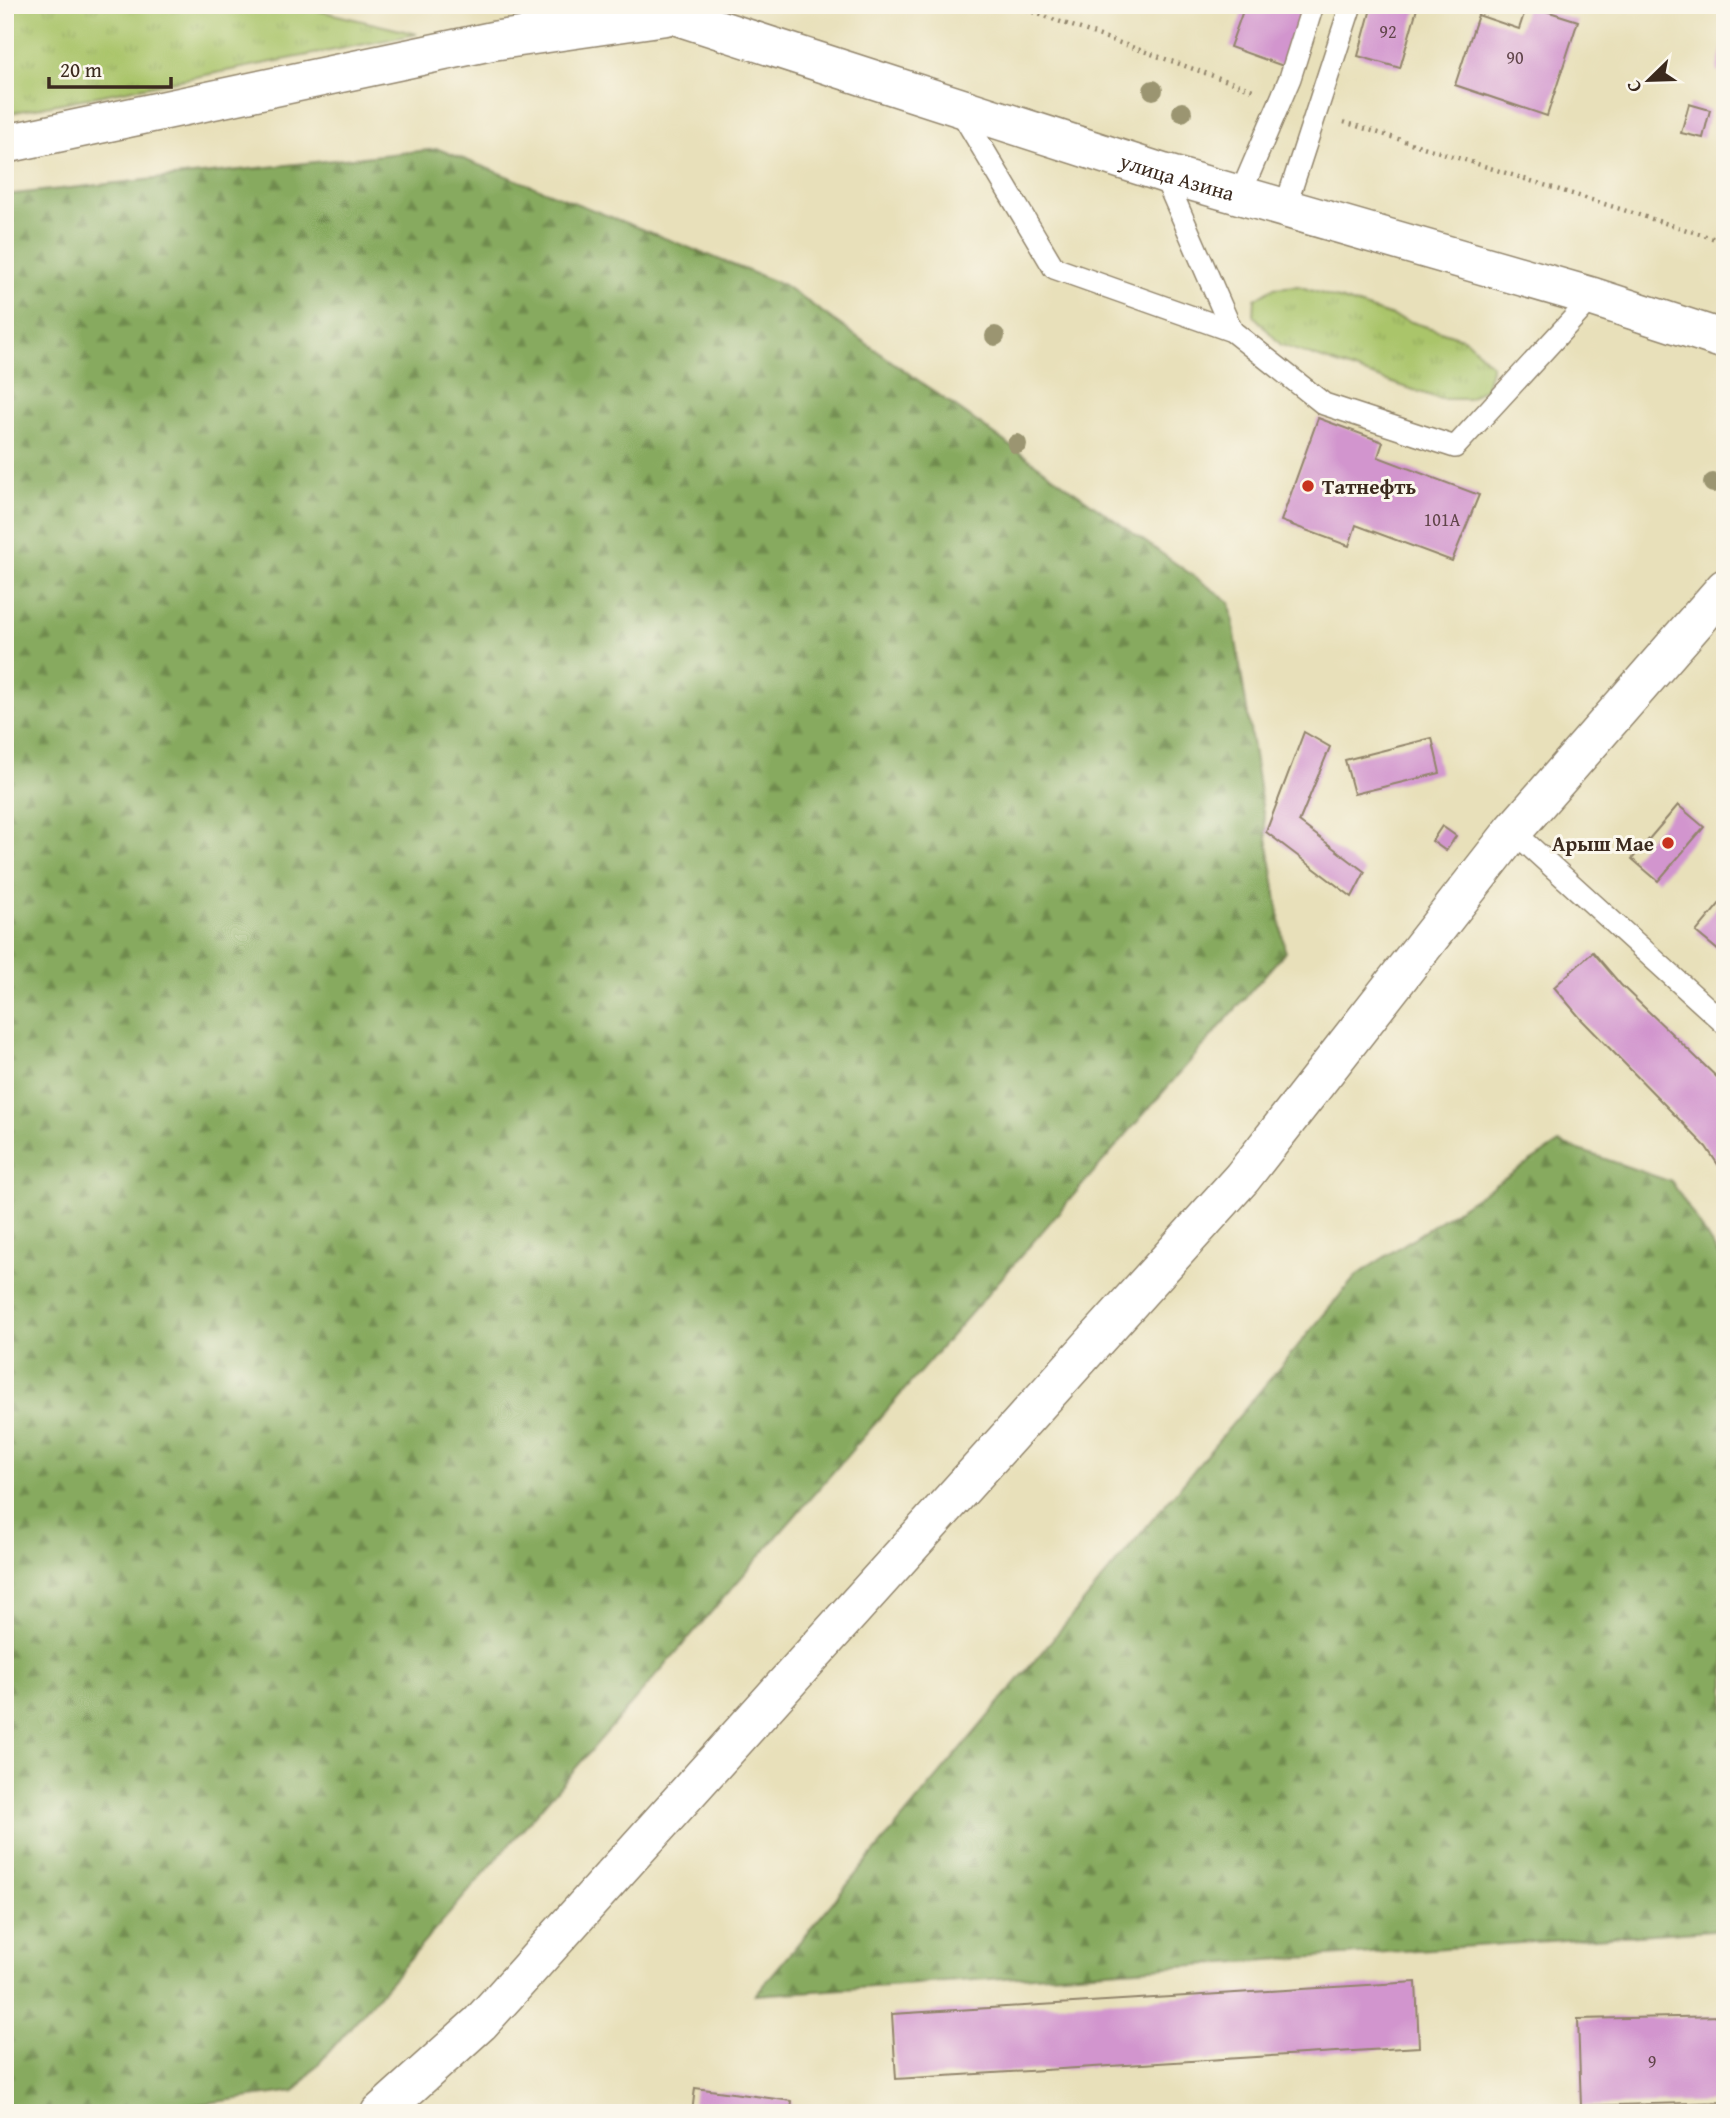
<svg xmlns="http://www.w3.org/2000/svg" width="1730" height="2118" viewBox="0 0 1730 2118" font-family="'Gentium Book Plus',serif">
  <defs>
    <pattern id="grass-tufts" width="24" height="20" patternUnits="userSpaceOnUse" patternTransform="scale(1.75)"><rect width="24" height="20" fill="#aac56b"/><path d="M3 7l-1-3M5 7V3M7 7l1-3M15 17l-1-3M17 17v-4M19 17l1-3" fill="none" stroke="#93a95c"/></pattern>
    <pattern id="forest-firs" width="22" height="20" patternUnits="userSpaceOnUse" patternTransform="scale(1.75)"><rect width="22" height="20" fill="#87aa5f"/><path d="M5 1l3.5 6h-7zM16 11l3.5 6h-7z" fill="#708b4e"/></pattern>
  </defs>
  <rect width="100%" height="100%" fill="#fbf7ec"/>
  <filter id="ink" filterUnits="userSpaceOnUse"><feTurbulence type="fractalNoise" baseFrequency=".0143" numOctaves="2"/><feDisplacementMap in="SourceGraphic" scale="14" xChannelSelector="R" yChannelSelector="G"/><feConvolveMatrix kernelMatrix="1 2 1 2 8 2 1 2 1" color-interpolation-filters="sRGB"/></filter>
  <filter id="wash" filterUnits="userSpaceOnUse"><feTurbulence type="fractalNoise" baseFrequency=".00686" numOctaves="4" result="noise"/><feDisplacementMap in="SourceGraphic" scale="28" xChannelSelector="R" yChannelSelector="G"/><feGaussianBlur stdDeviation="1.57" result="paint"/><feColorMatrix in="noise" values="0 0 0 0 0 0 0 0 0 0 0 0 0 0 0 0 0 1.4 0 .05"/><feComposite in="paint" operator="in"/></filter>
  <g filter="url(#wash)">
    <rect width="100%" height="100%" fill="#e8e0ba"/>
    <!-- grass -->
    <g fill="url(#grass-tufts)" stroke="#727844" stroke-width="2">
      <polygon points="5,5 295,5 417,34 5,114"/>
      <polygon points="1298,286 1465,339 1492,365 1486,388 1468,399 1440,399 1281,345 1254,316 1255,299 1273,288"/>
    </g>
    <!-- forest -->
    <g fill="url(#forest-firs)" stroke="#616a3e" stroke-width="2">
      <polygon points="438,149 784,285 1230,602 1285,952 295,2091 136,2113 5,2113 5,195"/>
      <polygon points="1559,1143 1672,1182 1725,1265 1725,1929 755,1995 1357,1275"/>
    </g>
    <g id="blocks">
      <!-- building -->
      <g fill="#d295ce">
        <polygon points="1245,5 1308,5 1286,67 1230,47"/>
        <polygon points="1372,5 1418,5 1400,68 1358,56"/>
        <polygon points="1527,5 1578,21 1547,116 1455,85 1478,15 1519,29"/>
        <polygon points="1724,41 1725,41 1725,74 1716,71"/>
        <polygon points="1689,104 1710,110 1703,138 1681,133"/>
        <polygon points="1318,418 1383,442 1378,457 1479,495 1452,561 1356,525 1349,546 1281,521"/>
        <polygon points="1304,732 1330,747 1299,822 1365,872 1352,897 1266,832"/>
        <polygon points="1432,738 1440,773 1354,794 1345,760"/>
        <polygon points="1678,805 1704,827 1658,881 1632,859"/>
        <polygon points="1442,826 1456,836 1446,851 1432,841"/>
        <polygon points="1725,897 1725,956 1696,932"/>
        <polygon points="1593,952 1621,985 1725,1085 1725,1175 1706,1147 1581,1019 1554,987"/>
        <polygon points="1416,1982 1419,2047 896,2079 892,2014"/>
        <polygon points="1725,2016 1725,2102 1581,2106 1578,2019"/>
        <polygon points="695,2088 792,2101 791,2113 692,2113"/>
      </g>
    </g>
  </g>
  <g filter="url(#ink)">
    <use href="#blocks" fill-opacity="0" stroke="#92856c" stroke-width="2"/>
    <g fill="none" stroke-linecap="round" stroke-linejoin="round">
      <!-- lane casing -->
      <g stroke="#92856c" stroke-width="24">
        <g id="lane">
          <polyline points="958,107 1054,268 1232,331 1324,404 1455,447 1593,297"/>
          <polyline points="1163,173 1232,331"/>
          <polyline points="1240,195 1290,78 1313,5"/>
          <polyline points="1285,208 1351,5"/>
          <polyline points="1513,831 1725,1024"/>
        </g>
      </g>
      <!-- street casing -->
      <g stroke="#92856c" stroke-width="41">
        <polyline id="street" points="380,2113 480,2023 1242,1178 1513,831 1725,588"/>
      </g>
      <!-- primary casing -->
      <g stroke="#92856c" stroke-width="41">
        <g id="primary">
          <path id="s1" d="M634,5L674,15L1163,173L1593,297L1725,340"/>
          <polyline points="5,144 492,41 666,16"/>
        </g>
      </g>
      <!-- path -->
      <g stroke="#92856c" stroke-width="4.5" stroke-dasharray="2 5" stroke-linecap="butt">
        <polyline points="1013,5 1253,90"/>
        <polyline points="1344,122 1725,242"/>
      </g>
      <!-- lane -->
      <use href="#lane" stroke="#fff" stroke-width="21"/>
      <!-- street -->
      <use href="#street" stroke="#fff" stroke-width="38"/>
      <!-- primary -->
      <use href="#primary" stroke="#fff" stroke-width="38"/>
    </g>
    <!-- trees -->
    <g fill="#9b9571">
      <circle cx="1153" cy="90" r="10"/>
      <circle cx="1182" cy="112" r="10"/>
      <circle cx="995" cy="336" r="10"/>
      <circle cx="1017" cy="444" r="10"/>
      <circle cx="1713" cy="483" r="10"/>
    </g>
  </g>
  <!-- markers -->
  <g fill="#c8321e" stroke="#fbf7ec" stroke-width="2.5">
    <circle cx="1308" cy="486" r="7"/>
    <circle cx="1668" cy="843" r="7"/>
  </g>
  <g text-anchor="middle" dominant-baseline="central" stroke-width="6" stroke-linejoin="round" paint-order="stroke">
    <!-- number labels -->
    <g font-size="18" fill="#61454a">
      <text x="1388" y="31">92</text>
      <text x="1515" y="57">90</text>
      <text x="1442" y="519">101А</text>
      <text x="1652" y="2061">9</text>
    </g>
    <!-- street labels -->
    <g font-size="21" fill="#3b2a1e" stroke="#fbf7ec">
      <text stroke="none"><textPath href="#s1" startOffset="570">улица Азина</textPath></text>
    </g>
    <!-- poi labels -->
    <g font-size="21" font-weight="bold" fill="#3b2a1e" stroke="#fbf7ec" text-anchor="start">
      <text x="1322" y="486">Татнефть</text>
      <text x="1654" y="843" text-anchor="end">Арыш Мае</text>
    </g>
  </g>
  <!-- margin -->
  <rect width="1730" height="2118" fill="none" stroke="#fbf7ec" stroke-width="28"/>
  <!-- north arrow -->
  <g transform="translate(1649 80) rotate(247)" stroke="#fbf7ec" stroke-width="5" paint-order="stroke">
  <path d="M0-5L12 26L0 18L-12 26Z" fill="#3b2a1e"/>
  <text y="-10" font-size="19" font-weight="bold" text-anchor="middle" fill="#3b2a1e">С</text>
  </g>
  <!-- scale -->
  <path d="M49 77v10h122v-10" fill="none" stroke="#3b2a1e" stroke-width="3.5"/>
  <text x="60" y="77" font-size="21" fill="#3b2a1e" stroke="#fbf7ec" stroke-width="5" paint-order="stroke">20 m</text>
</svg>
